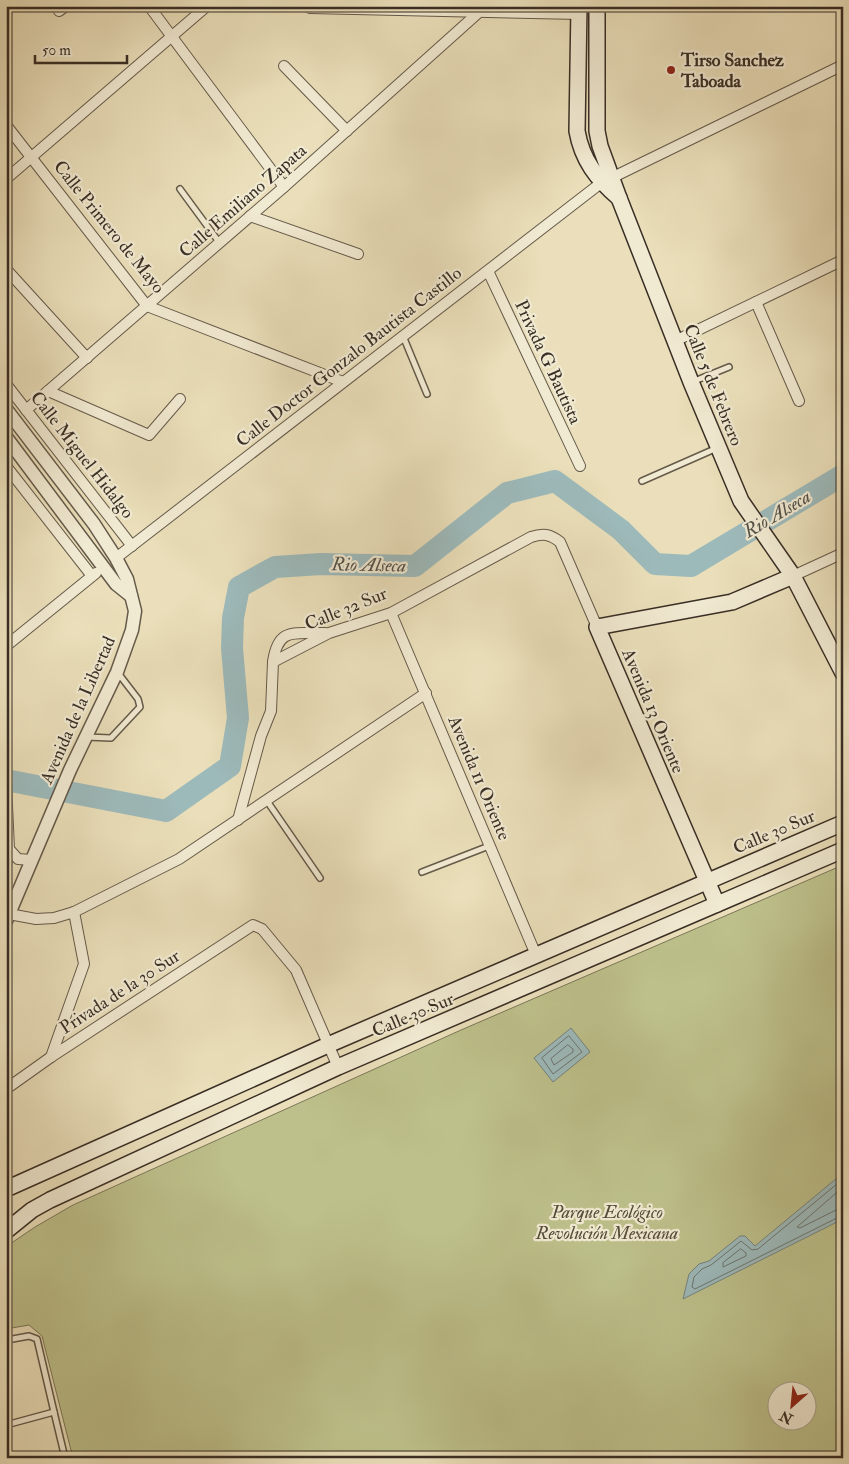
<svg xmlns="http://www.w3.org/2000/svg" width="849" height="1464" viewBox="0 0 849 1464" font-family="'IM FELL Double Pica',serif">
  <rect width="100%" height="100%" fill="#eadfba"/>
  <filter id="stains"><feTurbulence type="fractalNoise" baseFrequency=".004" numOctaves="4"/><feColorMatrix values="0 0 0 0 .2 0 0 0 0 .09 0 0 0 0 .02 0 0 0 .5 -.17"/></filter>
  <radialGradient id="worn" r=".72"><stop offset=".6" stop-color="#630" stop-opacity="0"/><stop offset="1" stop-color="#630" stop-opacity=".3"/></radialGradient>
  <!-- green -->
  <path fill="#bdc08b" stroke="#7b7758" fill-rule="evenodd" d="M843,865V1458H73L42,1336L29,1325L6,1329L7,1246L35,1227L73,1205L461,1030ZM776,1392H806V1422H776Z"/>
  <!-- water -->
  <g fill="#9dbabb" stroke="#75827f">
    <polygon points="571,1028 590,1052 553,1082 534,1058"/>
    <polygon points="843,1173 843,1219 683,1299 689,1274 699,1264 709,1261 740,1236 745,1236 755,1246"/>
  </g>
  <g fill="none" stroke-linecap="round" stroke-linejoin="round">
    <!-- shore -->
    <g stroke="#6b7470" stroke-width="1">
      <polygon points="569,1036 582,1052 553,1074 542,1058"/>
      <polygon points="568,1045 573,1049 573,1052 554,1065 551,1059"/>
      <polyline points="843,1179 758,1249 752,1250 741,1241 711,1265 702,1269 694,1277 692,1287 695,1289 843,1215"/>
      <polyline points="843,1187 797,1227 800,1228 836,1210 843,1209"/>
      <polygon points="741,1249 746,1253 746,1256 723,1267 723,1263"/>
    </g>
    <!-- river -->
    <polyline stroke="#9dbabb" stroke-width="22" points="6,780 166,811 230,766 238,718 232,648 233,618 239,587 275,567 321,564 415,566 507,493 555,481 621,530 655,564 691,566 843,475"/>
    <!-- service casing -->
    <g stroke="#655a4a" stroke-width="8">
      <g id="service">
        <polyline points="180,189 219,242"/>
        <polyline points="403,336 427,394"/>
        <polyline points="692,382 729,367"/>
        <polyline points="642,481 717,448"/>
        <polyline points="86,737 111,738 140,707 138,699 118,673"/>
        <polyline points="267,801 320,878"/>
        <polyline points="422,872 489,846"/>
        <polyline points="7,1340 29,1336 37,1339 54,1412"/>
        <polyline points="6,1425 54,1412 65,1458"/>
      </g>
    </g>
    <!-- minor casing -->
    <g stroke="#655a4a" stroke-width="12">
      <g id="minor">
        <polyline points="149,6 284,187"/>
        <polyline points="310,8 579,14"/>
        <polyline points="59,11 66,6"/>
        <polyline points="284,66 347,131"/>
        <polyline points="6,125 147,306 343,382"/>
        <polyline points="6,179 207,6"/>
        <polyline points="250,216 358,254"/>
        <polyline points="6,269 87,358"/>
        <polyline points="488,271 580,466"/>
        <polyline points="756,302 799,401"/>
        <polyline points="675,341 843,260"/>
        <polyline points="6,384 132,546"/>
        <polyline points="48,391 149,435 180,399"/>
        <polyline points="26,410 284,187 478,13"/>
        <polyline points="6,466 92,576"/>
        <polyline points="116,558 601,183 843,65"/>
        <polyline points="793,576 843,553"/>
        <polyline points="391,613 536,955"/>
        <polyline points="6,646 96,573"/>
        <path d="M273,662C278,626 295,634 325,633"/>
        <polyline points="6,783 9,849 6,865"/>
        <path d="M238,820L261,736L271,711L273,662L329,633L391,613L531,537C543,533 550,534 560,542L597,627"/>
        <polyline points="9,849 18,859 32,860"/>
        <polyline points="6,895 13,906"/>
        <polyline points="9,914 36,919 54,918 74,912 179,859 426,693"/>
        <polyline points="51,1057 84,964 74,912"/>
        <polyline points="6,1089 51,1057 253,925 262,929 296,970 338,1067"/>
      </g>
    </g>
    <!-- tertiary casing -->
    <g stroke="#655a4a" stroke-width="15">
      <g id="tertiary">
        <polyline points="6,409 94,524 116,558 127,579 135,611 132,630 117,672 70,770 6,921"/>
        <polyline points="6,437 116,584 131,596"/>
      </g>
    </g>
    <!-- secondary casing -->
    <g stroke="#392e25" stroke-width="18">
      <g id="secondary">
        <path d="M579,6L577,131C582,160 597,179 619,198"/>
        <polyline points="597,6 597,131 600,146 619,198 691,382 741,501 793,576 843,673"/>
        <polyline points="717,904 597,627 732,602 793,576"/>
        <polyline points="6,1189 328,1045 843,823"/>
        <polyline points="6,1231 32,1210 50,1200 338,1067 843,850"/>
      </g>
    </g>
    <!-- service -->
    <use href="#service" stroke="#f1ead2" stroke-width="5"/>
    <!-- minor -->
    <use href="#minor" stroke="#f1ead2" stroke-width="10"/>
    <!-- tertiary -->
    <use href="#tertiary" stroke="#f1ead2" stroke-width="12"/>
    <!-- secondary -->
    <use href="#secondary" stroke="#f1ead2" stroke-width="15"/>
  </g>
  <!-- markers -->
  <circle fill="#8f2418" stroke="#f1ead2" stroke-width="2" cx="671" cy="70" r="5"/>
  <g text-anchor="middle" dominant-baseline="central" stroke-width="4.5" stroke-linejoin="round" paint-order="stroke">
    <!-- poi labels -->
    <g font-size="18" font-weight="bold" fill="#392e25" stroke="#f1ead2" text-anchor="start">
      <text x="681" y="60">Tirso Sanchez<tspan x="681" dy="21">Taboada</tspan></text>
    </g>
    <!-- street labels -->
    <g font-size="18" fill="#392e25" stroke="#f1ead2">
      <text transform="translate(243 201) rotate(-41)">Calle Emiliano Zapata</text>
      <text transform="translate(109 227) rotate(51)">Calle Primero de Mayo</text>
      <text transform="translate(349 357) rotate(-38)">Calle Doctor Gonzalo Bautista Castillo</text>
      <text transform="translate(548 362) rotate(65)">Privada G Bautista</text>
      <text transform="translate(713 385) rotate(68)">Calle 5 de Febrero</text>
      <text transform="translate(82 455) rotate(52)">Calle Miguel Hidalgo</text>
      <text transform="translate(346 609) rotate(-22)">Calle 32 Sur</text>
      <text transform="translate(78 710) rotate(-66)">Avenida de la Libertad</text>
      <text transform="translate(653 711) rotate(67)">Avenida 13 Oriente</text>
      <text transform="translate(479 778) rotate(67)">Avenida 11 Oriente</text>
      <text transform="translate(774 832) rotate(-23)">Calle 30 Sur</text>
      <text transform="translate(120 992) rotate(-33)">Privada de la 30 Sur</text>
      <text transform="translate(413 1015) rotate(-23)">Calle 30 Sur</text>
    </g>
    <!-- park labels -->
    <g font-size="18" font-style="italic" fill="#534b39" stroke="#f1ead2">
      <text x="607" y="1212">Parque Ecológico<tspan x="607" dy="21">Revolución Mexicana</tspan></text>
    </g>
    <!-- water labels -->
    <g font-size="19" font-style="italic" fill="#52514a" stroke="#f1ead2">
      <text transform="translate(777 514) rotate(-31)">Rio Alseca</text>
      <text transform="translate(369 565) rotate(1)">Rio Alseca</text>
    </g>
  </g>
  <!-- margin -->
  <rect width="849" height="1464" fill="none" stroke="#eadfba" stroke-width="25"/>
  <rect x="8" y="8" width="834" height="1449" fill="none" stroke="#392e25" stroke-width="2.5"/>
  <rect x="12" y="12" width="824" height="1439" fill="none" stroke="#392e25"/>
  <!-- north arrow -->
  <g transform="translate(792 1406) rotate(207)"><circle r="24" fill="#f1ead2" stroke="#a79f8d"/>
  <path d="M0-4L9 19L0 12L-9 19Z" fill="#8f2418"/>
  <text y="-8" font-size="14" font-weight="bold" text-anchor="middle" fill="#392e25">N</text>
  </g>
  <!-- scale -->
  <path d="M35 55v8h92v-8" fill="none" stroke="#392e25" stroke-width="2.5"/>
  <text x="42" y="55" font-size="15" fill="#392e25" stroke="#f1ead2" stroke-width="4" paint-order="stroke">50 m</text>
  <rect width="100%" height="100%" filter="url(#stains)"/>
  <rect width="100%" height="100%" fill="url(#worn)"/>
</svg>
